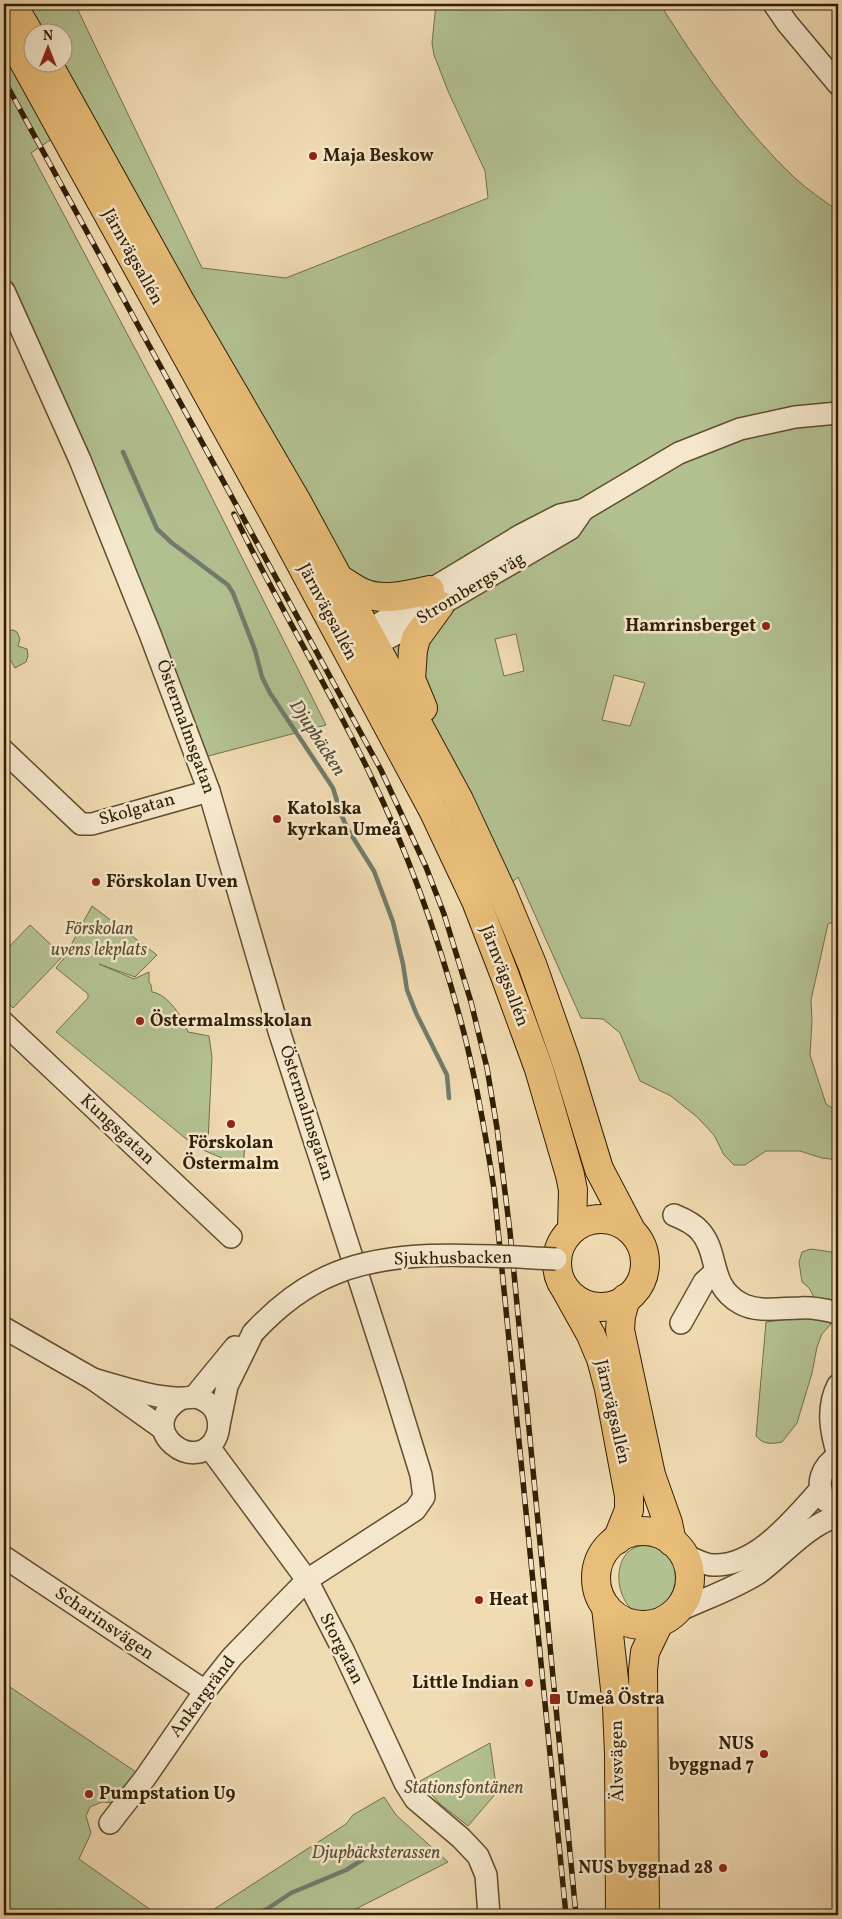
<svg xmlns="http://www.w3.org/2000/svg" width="842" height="1919" viewBox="0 0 842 1919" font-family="Vollkorn,serif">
  <rect width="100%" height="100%" fill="#f0dab1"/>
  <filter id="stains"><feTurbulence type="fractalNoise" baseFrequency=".004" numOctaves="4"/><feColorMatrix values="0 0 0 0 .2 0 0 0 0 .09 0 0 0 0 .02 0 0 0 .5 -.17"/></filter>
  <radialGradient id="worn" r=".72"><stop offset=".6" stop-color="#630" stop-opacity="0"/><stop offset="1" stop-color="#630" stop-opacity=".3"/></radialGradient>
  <!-- green -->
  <g fill="#b3c191" stroke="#72704a" fill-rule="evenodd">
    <path d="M4,4H75L202,268L286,278L488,198L485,171L448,91L434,55L432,43L436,4H660C699,66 742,128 796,179C808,190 822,199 835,209L838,205V920L828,924L811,1000L812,1021L810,1055L826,1104L838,1112V1160L822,1158L800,1151H766L745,1165H734L724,1155L714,1135L697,1117L671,1096L640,1081L620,1033L603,1019L581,1018L518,877L502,892L80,120L31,153L172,418L326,725L197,759L4,291ZM32,32H62V62H32ZM516,634L524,671L504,676L495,639ZM614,675L645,683L630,726L602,720Z"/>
    <polygon points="13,630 17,632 20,639 18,646 27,649 28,656 26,662 15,668 11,661 4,655 4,631"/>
    <path d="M92,906L157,955L135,977L99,964L134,979L149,972V982L151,985L152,992C168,994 183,1018 188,1032L209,1036L212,1057L208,1143L245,1145L243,1167L196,1147L56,1032L88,998V994L56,968L69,952L77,955L74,951L72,943Z"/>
    <polygon points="30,925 63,956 13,1008 4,999 4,952"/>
    <path d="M811,1249L838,1253V1316L822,1334L817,1347L812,1373L797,1423L782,1442C771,1444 764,1445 756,1436L766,1322L798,1318L811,1303L813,1295L809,1288L802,1282L799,1262L802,1252Z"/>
    <path d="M652,1544C675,1551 681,1569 676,1592C673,1602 669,1609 660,1613C626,1628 607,1576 627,1553C634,1546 643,1545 652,1544Z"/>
    <polygon points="4,1683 136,1772 115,1803 102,1802 90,1807 86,1816 91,1833 79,1859 158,1915 4,1915"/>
    <polygon points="490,1743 497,1792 468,1826 440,1804 420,1781"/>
    <polygon points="384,1797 396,1815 448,1862 344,1915 205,1915 346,1824 353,1815"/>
  </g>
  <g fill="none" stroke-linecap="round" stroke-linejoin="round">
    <!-- stream -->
    <g stroke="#717c6c" stroke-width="4.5">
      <polyline points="123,452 157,529 172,543 228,585 233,593 255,650 262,677 270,693 333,788 341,814 347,828 374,871 393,922 403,964 407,990 416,1013 447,1075 449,1098"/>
      <polyline points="253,1915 267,1909 291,1893 346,1870 378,1850"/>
    </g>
    <!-- minor casing -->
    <g stroke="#614d2e" stroke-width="24">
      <g id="minor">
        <polyline points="774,4 787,23 838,84"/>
        <polyline points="4,291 80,460 150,634 209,791 279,1031 393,1384 421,1475 424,1497 415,1510 307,1580 232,1657 205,1691 145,1778 110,1823"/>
        <polyline points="355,637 367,632 430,590 521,535 560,515 583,510 679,453 740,429 795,417 838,413"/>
        <polyline points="362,652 407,628 440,605 570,529 583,510"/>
        <polyline points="4,751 81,824 92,824 209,791"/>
        <polyline points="4,1023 231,1237"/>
        <path d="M674,1215C684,1219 694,1224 700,1231C720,1254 708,1285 740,1303C757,1313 781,1308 800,1308C813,1307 826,1310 838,1313"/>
        <polyline points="681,1323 704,1282 715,1272"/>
        <polyline points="4,1328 93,1379 163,1429"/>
        <path d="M93,1379C114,1385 135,1392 157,1396C165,1397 175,1399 183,1398C189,1398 193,1396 199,1398C204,1400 211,1404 214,1409C219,1416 220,1427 217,1435C199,1480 130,1428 182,1398"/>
        <path d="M838,1385C826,1408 831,1433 838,1455"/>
        <polyline points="194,1397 235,1347"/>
        <polyline points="219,1425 227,1386 253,1333"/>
        <polyline points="209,1447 307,1580 344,1652 405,1783 415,1799 461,1838 478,1856 486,1875 489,1915"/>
        <path d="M826,1501C814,1484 822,1466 838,1456"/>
        <path d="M684,1555C693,1558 704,1565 713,1565C757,1567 794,1518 821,1489"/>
        <polyline points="4,1557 205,1691"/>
        <path d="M676,1612C703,1599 734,1589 760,1572C785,1553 808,1525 838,1516"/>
      </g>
    </g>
    <!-- major casing -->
    <g stroke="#311e03" stroke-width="30">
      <g id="major">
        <polyline points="12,4 32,38"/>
        <polyline points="4,26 274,514 434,812 476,901 505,976 539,1069 570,1175 573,1190 572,1229"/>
        <polyline points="47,62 180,301 296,500 459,800 502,892 532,964 566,1061 599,1169 631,1230"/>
        <path d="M337,578C345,582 353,588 361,592C382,602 408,595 430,590"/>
        <polyline points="423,708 411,679 413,650 416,638 440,605"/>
        <circle cx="601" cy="1263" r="44"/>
        <polyline points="567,1292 591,1335 601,1359 609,1389 629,1496 629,1510 617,1540"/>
        <polyline points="626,1298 621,1316 620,1330 651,1475 668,1523 672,1542"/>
        <circle cx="643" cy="1578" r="47"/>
        <polyline points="606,1607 617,1707 619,1755 620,1915"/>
        <polyline points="645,1915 643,1670 645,1652 659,1623"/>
      </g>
    </g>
    <!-- minor -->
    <use href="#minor" stroke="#f5e7cc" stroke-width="21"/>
    <!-- major -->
    <use href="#major" stroke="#e8bd78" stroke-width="28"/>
    <!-- rail casing -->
    <g stroke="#311e03" stroke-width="5.5">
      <g id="rail">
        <polyline points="4,80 381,770 426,867 444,914 471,1002 487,1068 497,1128 510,1232 576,1915"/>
        <path d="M234,514C276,602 328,686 370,774C410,857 441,945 464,1033C477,1084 486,1137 494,1189L566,1915"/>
      </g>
    </g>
    <!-- rail -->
    <use href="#rail" stroke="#f5e7cc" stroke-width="4" stroke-dasharray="11" stroke-linecap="butt"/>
    <!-- minor-bridge casing -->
    <g stroke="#614d2e" stroke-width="24" stroke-linecap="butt">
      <path id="minor-bridge" d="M253,1333C277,1307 303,1286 336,1273C399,1247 489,1256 556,1259"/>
    </g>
    <!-- minor-bridge -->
    <use href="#minor-bridge" stroke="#f5e7cc" stroke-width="21"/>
  </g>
  <!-- markers -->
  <g fill="#8f2418" stroke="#f5e7cc" stroke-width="2">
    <circle cx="313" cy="156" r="5"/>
    <circle cx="766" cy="626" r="5"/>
    <circle cx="277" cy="819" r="5"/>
    <circle cx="96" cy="882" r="5"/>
    <circle cx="140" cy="1021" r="5"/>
    <circle cx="231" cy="1124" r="5"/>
    <circle cx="479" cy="1600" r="5"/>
    <circle cx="529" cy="1683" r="5"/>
    <rect x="549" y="1693" width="12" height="12" rx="2.5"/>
    <circle cx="764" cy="1754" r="5"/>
    <circle cx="89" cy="1794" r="5"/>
    <circle cx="723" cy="1868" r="5"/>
  </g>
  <g text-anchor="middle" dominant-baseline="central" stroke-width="5" stroke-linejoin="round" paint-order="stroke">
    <!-- poi labels -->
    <g font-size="18" font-weight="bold" fill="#311e03" stroke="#f5e7cc" text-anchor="start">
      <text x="323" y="156">Maja Beskow</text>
      <text x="756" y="626" text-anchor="end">Hamrinsberget</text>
      <text x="287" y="809">Katolska<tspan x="287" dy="21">kyrkan Umeå</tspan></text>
      <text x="106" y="882">Förskolan Uven</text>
      <text x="150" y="1021">Östermalmsskolan</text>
      <text x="231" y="1143" text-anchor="middle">Förskolan<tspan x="231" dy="21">Östermalm</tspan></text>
      <text x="489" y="1600">Heat</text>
      <text x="519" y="1683" text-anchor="end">Little Indian</text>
      <text x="566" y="1699">Umeå Östra</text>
      <text x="754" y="1744" text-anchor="end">NUS<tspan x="754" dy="21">byggnad 7</tspan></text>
      <text x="99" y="1794">Pumpstation U9</text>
      <text x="713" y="1868" text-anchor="end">NUS byggnad 28</text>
    </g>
    <!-- street labels -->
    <g font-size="18" fill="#311e03" stroke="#f5e7cc">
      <text transform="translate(132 257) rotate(61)">Järnvägsallén</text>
      <text transform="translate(471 589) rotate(-31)">Strombergs väg</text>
      <text transform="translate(327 612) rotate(62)">Järnvägsallén</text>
      <text transform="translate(185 727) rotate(70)">Östermalmsgatan</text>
      <text transform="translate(137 810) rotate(-16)">Skolgatan</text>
      <text transform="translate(504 976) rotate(69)">Järnvägsallén</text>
      <text transform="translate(306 1113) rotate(72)">Östermalmsgatan</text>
      <text transform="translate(117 1130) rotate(43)">Kungsgatan</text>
      <text transform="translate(453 1259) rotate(-1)">Sjukhusbacken</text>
      <text transform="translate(612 1412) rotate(77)">Järnvägsallén</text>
      <text transform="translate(104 1624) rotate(34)">Scharinsvägen</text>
      <text transform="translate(341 1649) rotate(63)">Storgatan</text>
      <text transform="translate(203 1697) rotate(-53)">Ankargränd</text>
      <text transform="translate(618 1761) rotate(-91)">Älvsvägen</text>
    </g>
    <!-- park labels -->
    <g font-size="18" font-style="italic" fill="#584f2e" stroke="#f5e7cc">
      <text x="99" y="929">Förskolan<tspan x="99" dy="21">uvens lekplats</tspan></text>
      <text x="464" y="1788">Stationsfontänen</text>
      <text x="376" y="1853">Djupbäcksterassen</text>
    </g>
    <!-- water labels -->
    <g font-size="19" font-style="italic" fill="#514d38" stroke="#f5e7cc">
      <text transform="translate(317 738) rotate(57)">Djupbäcken</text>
    </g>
  </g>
  <!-- margin -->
  <rect width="842" height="1919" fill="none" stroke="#f0dab1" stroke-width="20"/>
  <rect x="5" y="5" width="832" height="1909" fill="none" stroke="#311e03" stroke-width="2.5"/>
  <rect x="10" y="10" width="822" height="1899" fill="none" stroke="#311e03"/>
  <!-- north arrow -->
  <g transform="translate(48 48)"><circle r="24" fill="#f5e7cc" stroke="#a7977c"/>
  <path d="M0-4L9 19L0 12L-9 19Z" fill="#8f2418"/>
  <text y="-8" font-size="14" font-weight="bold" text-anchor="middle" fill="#311e03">N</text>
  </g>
  <rect width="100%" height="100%" filter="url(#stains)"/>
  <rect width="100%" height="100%" fill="url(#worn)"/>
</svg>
